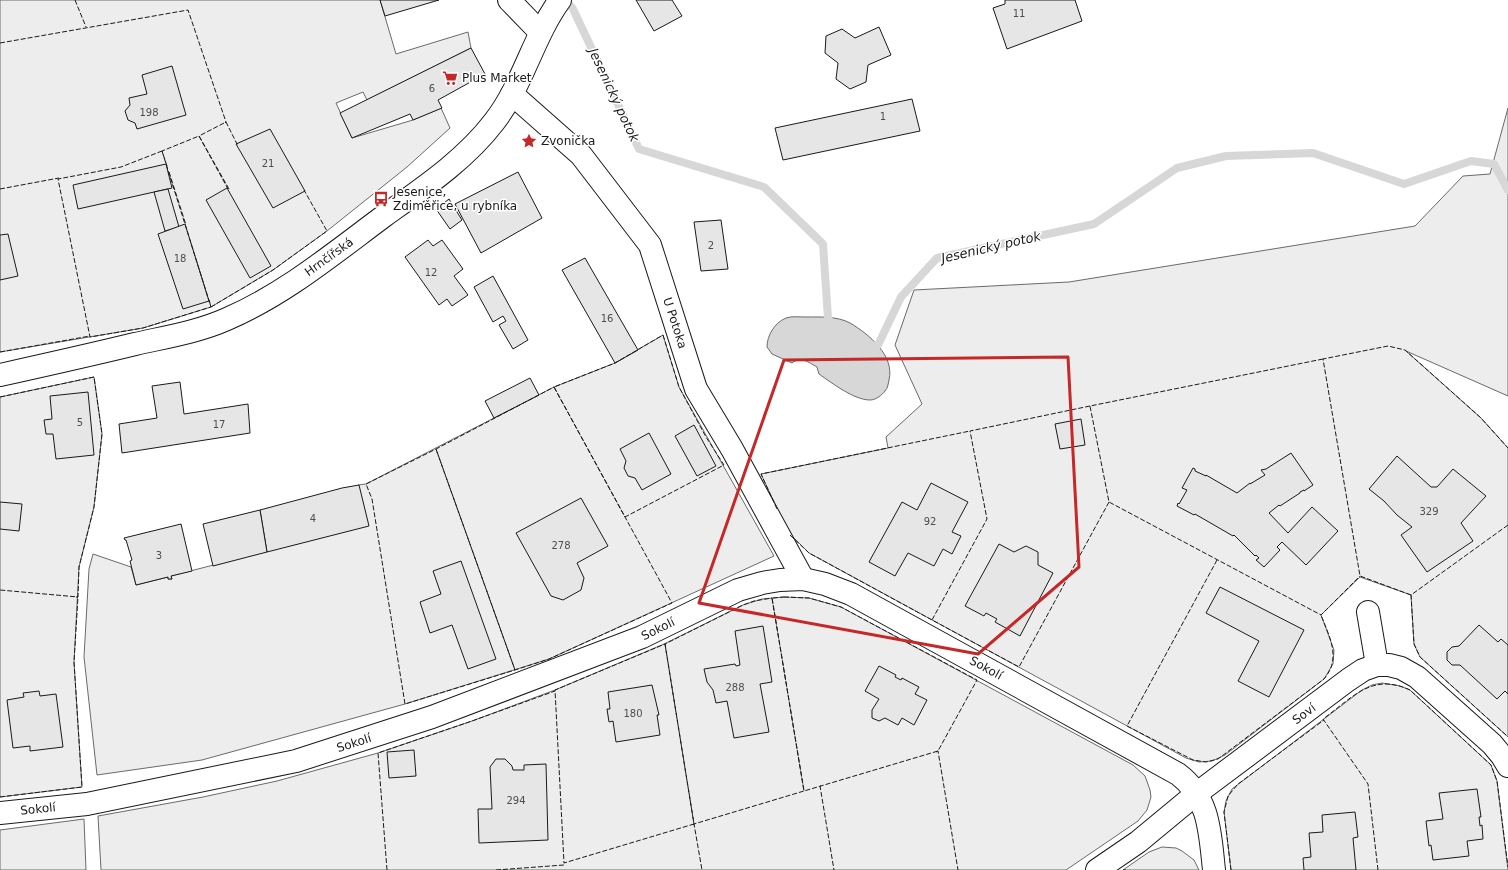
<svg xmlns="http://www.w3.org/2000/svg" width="1508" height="870" viewBox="0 0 1508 870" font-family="'DejaVu Sans',sans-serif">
  <rect width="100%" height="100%" fill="#fff"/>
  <!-- built -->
  <g fill="#ededed" stroke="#6a6a6a">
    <polygon points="0,0 380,0 396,54 468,32 471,48 367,100 363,92 336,103 352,138 413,120 441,108 450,128 407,167 327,231 273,270 211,307 143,328 0,352"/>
    <polygon points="1508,108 1508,396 1406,351 1481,418 1508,448 1508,737 1420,657 1414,644 1411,595 1360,577 1321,615 1334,650 1333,664 1324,679 1225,755 1212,761 1199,762 1186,758 809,553 788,532 761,474 888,448 886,437 922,404 895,345 914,290 1069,282 1415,226 1463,176 1490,174"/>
    <polygon points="663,335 679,387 774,556 549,659 405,704 202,760 97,775 84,657 89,569 93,554 131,567 136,585 168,577 168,579 172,579 171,576 368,525 358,485 366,484 554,387 615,363"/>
    <polygon points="94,377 102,434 94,507 79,567 74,662 82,787 0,797 0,397"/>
    <polygon points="784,597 809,598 841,607 1133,765 1145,776 1150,790 1151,797 1147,810 1138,821 1066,870 101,870 98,816 203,797 277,781 378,753 472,721 555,690 664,644 743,605 762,599"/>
    <polygon points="1382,683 1400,686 1410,690 1491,765 1497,781 1508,870 1231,870 1224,812 1226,801 1232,789 1362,690 1372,685"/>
    <polygon points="84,819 86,870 0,870 0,830"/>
    <polygon points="1162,847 1176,848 1182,851 1194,860 1199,870 1123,870 1149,852"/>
  </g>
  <!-- water -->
  <path fill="#d7d7d7" stroke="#6a6a6a" d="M806,317C820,317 837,316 850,323C869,334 895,356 889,380C888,384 888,388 885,391C882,395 876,400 870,400C854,400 832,383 819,374L817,367C808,362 801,356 792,363L772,354L767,347C767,336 774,323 786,318C791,316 800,317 806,317Z"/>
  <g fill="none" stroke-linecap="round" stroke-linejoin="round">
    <!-- stream -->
    <g stroke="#d7d7d7" stroke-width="8">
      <polyline points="566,0 573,9 639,149 764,187 823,244 828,318 833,327"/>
      <polyline points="869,346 878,345 901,297 937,258 1094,224 1177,168 1226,156 1313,153 1404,184 1471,161 1494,164 1508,190"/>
    </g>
  </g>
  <!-- building -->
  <g fill="#e6e6e6" stroke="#1a1a1a">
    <polygon points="380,0 439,0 385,16"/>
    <polygon points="636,0 672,0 682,16 654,31"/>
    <polygon points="1005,0 1075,0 1082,21 1007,49 993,8 1005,4"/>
    <polygon points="879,27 891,55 868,65 866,82 850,89 836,79 838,63 825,53 826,36 842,29 855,38"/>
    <polygon points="471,48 485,74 438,100 442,108 413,120 410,114 352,138 340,113"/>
    <polygon points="172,66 186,115 137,129 135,123 128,120 125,111 130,105 129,98 147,94 142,75"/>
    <polygon points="912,99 920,131 783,160 775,128"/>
    <polygon points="270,129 305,191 273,208 236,144"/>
    <polygon points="166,164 172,188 78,209 73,185"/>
    <polygon points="518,172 542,218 481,253 455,204"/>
    <polygon points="227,188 271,266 250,278 206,200"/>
    <polygon points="168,189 179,227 165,231 154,192"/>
    <polygon points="449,199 462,220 450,229 436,209"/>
    <polygon points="721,220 728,269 701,271 694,222"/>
    <polygon points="185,224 209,301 183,309 158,234"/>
    <polygon points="8,234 18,276 0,280 0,235"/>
    <polygon points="428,240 433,246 442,240 463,269 454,276 468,295 452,306 447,299 439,305 405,257"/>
    <polygon points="585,258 638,350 615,363 562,270"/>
    <polygon points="493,276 528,340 513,349 499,325 506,321 503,316 493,322 474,287"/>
    <polygon points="530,378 539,395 494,418 485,401"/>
    <polygon points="180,382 184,414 248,404 250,433 122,453 119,424 157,418 152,386"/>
    <polygon points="88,392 94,455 56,459 53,434 46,434 44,420 52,419 50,396"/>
    <polygon points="1081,419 1085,445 1060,449 1055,424"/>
    <polygon points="694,425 716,466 697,476 675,436"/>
    <polygon points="649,433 671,474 642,490 635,478 628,476 624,468 626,461 620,449"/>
    <polygon points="1291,453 1313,485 1304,491 1304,490 1300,492 1300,493 1280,506 1279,505 1269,513 1288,533 1312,507 1338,531 1306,565 1282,542 1277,547 1280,550 1264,567 1256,560 1259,558 1256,555 1255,556 1234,535 1233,536 1195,514 1194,515 1177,506 1178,503 1179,504 1187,490 1182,488 1193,468 1195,469 1195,471 1206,476 1206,475 1237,493 1250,483 1250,484 1265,475 1261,470 1266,469"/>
    <polygon points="1397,456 1431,487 1437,487 1453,469 1486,496 1461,523 1473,541 1427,572 1401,535 1412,527 1397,515 1384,501 1369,489"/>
    <polygon points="931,483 968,502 952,532 961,536 952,554 943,549 934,566 908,553 895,576 869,562 902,502 917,510"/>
    <polygon points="359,485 369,526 267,552 260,510 342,488"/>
    <polygon points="581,498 608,546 577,563 584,578 581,590 563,600 551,596 516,533"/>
    <polygon points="0,502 22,504 19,531 0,529"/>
    <polygon points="260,510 267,552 213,566 203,524"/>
    <polygon points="181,524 192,571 171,576 172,579 168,579 168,577 136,585 130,561 132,560 126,540 125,540 124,538"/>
    <polygon points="999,544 1014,552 1026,546 1038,552 1038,565 1053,573 1020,636 995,622 997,619 986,613 984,616 965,606"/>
    <polygon points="461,561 496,659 468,669 452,625 430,633 420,602 441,594 433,571"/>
    <polygon points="1220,587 1304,630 1269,697 1238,681 1259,641 1206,613"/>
    <polygon points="1479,625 1498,642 1501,639 1508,645 1508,694 1505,691 1497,699 1460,665 1452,665 1447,660 1447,652 1452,647 1459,646"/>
    <polygon points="763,626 772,682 760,684 769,732 734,738 727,701 716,703 713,690 707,682 704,669 735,664 736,666 740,665 735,631"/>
    <polygon points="879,666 896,675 895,677 901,680 902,678 919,687 915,694 927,700 914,725 902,718 898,725 885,718 879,721 872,718 872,710 879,699 865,691"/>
    <polygon points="652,685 659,715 657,715 660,735 616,742 613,721 609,722 607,709 610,709 608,692"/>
    <polygon points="39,691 40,696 56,694 63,747 30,751 30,746 13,748 7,700 24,697 23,693"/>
    <polygon points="414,750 416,776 389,778 387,752"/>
    <polygon points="496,759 505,759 512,766 513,770 524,770 524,765 546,764 548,840 479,843 478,809 492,809 490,767"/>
    <polygon points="1477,789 1481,817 1479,817 1480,826 1482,825 1483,839 1467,841 1469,856 1433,860 1431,845 1429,846 1426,821 1443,819 1439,793"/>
    <polygon points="1355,812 1358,837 1353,838 1356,870 1304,870 1303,858 1311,857 1309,833 1323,832 1322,815"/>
  </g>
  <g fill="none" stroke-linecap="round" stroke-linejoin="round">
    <!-- street casing -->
    <g stroke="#1a1a1a" stroke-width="24">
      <g id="street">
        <polyline points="509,0 540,32"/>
        <polyline points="512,94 581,155 650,245 696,389 732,449 803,579"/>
        <polyline points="1368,612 1377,665"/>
        <path d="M0,813L87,804L296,761L432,717L642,637L738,590L762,583L780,580L803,579L825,584L851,594L1178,774C1210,798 1210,834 1214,870"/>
        <polyline points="1097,870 1138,842 1196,794 1348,680 1363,670 1377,665 1389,665 1401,668 1417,677 1492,744 1502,756 1508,766"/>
      </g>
    </g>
    <!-- secondary casing -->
    <g stroke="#1a1a1a" stroke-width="24">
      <path id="secondary" d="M0,375C45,365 90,355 135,344C166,337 198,332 227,319C285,294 334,253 384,216C423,188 465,160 494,122C523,85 533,37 560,0"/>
    </g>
    <!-- street -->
    <use href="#street" stroke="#fff" stroke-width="22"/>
    <!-- secondary -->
    <use href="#secondary" stroke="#fff" stroke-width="22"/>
    <!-- fence -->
    <g stroke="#1a1a1a" stroke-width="1" stroke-dasharray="5 2" stroke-linecap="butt">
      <polyline points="75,0 86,27"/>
      <polyline points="0,43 188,10 226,122 225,123"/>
      <polygon points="162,151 211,307 143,328 90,337 58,179 121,167"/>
      <polyline points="167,166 162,151 199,136 228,189"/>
      <polyline points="169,172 186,225"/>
      <polyline points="0,189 59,178"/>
      <polyline points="229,189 199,136 226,122 237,144 240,143"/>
      <polyline points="209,300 211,307 273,270 327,231 304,190"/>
      <polygon points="663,335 679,387 706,437 724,465 625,517 554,387 615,363"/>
      <polyline points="0,352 90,336"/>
      <polyline points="1323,359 1090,406 1109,502 1321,615 1360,576"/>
      <polygon points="554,387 672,603 549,659 515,670 436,449"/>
      <polyline points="0,397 94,377 102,434 94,507 79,567 78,597 0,590"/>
      <polyline points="1090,406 970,431 987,519 932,620 1019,667 1109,502"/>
      <polygon points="436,449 515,670 405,704 372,499 366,484"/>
      <polyline points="777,509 761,474 970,431"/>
      <polyline points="790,535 809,553 932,620"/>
      <path d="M1217,560L1127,726L1193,760L1206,762L1218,759L1324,679C1342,658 1329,636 1321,615"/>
      <polyline points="1411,595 1360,576 1323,359 1388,346 1405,350 1481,418 1508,448"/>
      <polygon points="784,597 809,598 841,607 977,680 938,751 804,791 772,598"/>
      <polygon points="772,598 804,791 694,824 665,644 743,605 754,601"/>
      <polygon points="665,644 694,824 564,863 555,690"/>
      <polyline points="1506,735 1420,657 1414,644 1411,595 1508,525"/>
      <polyline points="936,752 938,751 958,870"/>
      <polyline points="821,786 820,786 834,870"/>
      <polyline points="0,797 82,787 74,662 78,597 76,597"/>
      <polyline points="693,825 694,824 702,870"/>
      <polyline points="387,870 378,753 472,721 555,691"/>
      <polyline points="496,870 564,865 564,863"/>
      <polyline points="1123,870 1126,870"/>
      <polyline points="1231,870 1224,812 1228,796 1238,784 1324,720"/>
      <path d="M1378,870L1368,784L1323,719C1352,698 1372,672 1410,690L1491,765L1497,781L1508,867"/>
    </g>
  </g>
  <!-- marked area -->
  <path fill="none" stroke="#c62828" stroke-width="3" stroke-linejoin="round" d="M1068,357L1079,567L978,654L699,603L784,360Z"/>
  <!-- icons -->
  <defs>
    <g id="supermarket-bare" transform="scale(1.2)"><path d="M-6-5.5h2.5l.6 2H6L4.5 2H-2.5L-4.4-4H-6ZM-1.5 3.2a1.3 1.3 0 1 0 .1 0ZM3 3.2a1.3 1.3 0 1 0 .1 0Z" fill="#c62828" stroke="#fff" stroke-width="2.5" paint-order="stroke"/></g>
    <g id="sight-bare" transform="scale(1.2)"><path d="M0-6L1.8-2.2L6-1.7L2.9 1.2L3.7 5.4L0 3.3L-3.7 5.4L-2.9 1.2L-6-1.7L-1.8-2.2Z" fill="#c62828" stroke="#fff" stroke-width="2.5" paint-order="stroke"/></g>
    <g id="bus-bare" transform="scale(1.2)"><path d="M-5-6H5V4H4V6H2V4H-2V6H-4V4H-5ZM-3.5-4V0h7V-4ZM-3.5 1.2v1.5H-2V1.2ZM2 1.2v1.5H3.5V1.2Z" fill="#c62828" stroke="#fff" stroke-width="2.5" paint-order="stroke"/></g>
  </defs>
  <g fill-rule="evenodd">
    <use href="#supermarket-bare" x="450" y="78"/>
    <use href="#sight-bare" x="529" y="141"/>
    <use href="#bus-bare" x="381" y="199"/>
  </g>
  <g text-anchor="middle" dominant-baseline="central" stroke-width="3" stroke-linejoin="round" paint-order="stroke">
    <!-- number labels -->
    <g font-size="10" fill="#4d4d4d">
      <text x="1019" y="13">11</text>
      <text x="432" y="88">6</text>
      <text x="149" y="112">198</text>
      <text x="883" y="116">1</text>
      <text x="268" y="163">21</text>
      <text x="711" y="245">2</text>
      <text x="180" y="258">18</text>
      <text x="431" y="272">12</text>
      <text x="607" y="318">16</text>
      <text x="80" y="422">5</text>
      <text x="219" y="424">17</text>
      <text x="1429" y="511">329</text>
      <text x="313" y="518">4</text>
      <text x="930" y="521">92</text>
      <text x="561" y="545">278</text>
      <text x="159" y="555">3</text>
      <text x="735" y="687">288</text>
      <text x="633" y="713">180</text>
      <text x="516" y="800">294</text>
    </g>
    <!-- poi labels -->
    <g font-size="12" fill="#1a1a1a" stroke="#fff" text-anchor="start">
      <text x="462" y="78">Plus Market</text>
      <text x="541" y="141">Zvonička</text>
      <text x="393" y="192">Jesenice,<tspan x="393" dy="14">Zdiměřice, u rybníka</tspan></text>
    </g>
    <!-- street labels -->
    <g font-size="12" fill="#1a1a1a" stroke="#fff">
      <text transform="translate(329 257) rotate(-36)">Hrnčířská</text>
      <text transform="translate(675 323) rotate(72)">U Potoka</text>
      <text transform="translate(658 629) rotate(-26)">Sokolí</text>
      <text transform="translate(986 668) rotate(29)">Sokolí</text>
      <text transform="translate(1304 714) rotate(-37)">Soví</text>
      <text transform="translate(354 743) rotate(-18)">Sokolí</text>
      <text transform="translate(38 809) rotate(-6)">Sokolí</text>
    </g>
    <!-- water labels -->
    <g font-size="13" font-style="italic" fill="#1a1a1a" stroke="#fff">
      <text transform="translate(614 95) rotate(65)">Jesenický potok</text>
      <text transform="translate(991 247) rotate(-13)">Jesenický potok</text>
    </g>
  </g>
</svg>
